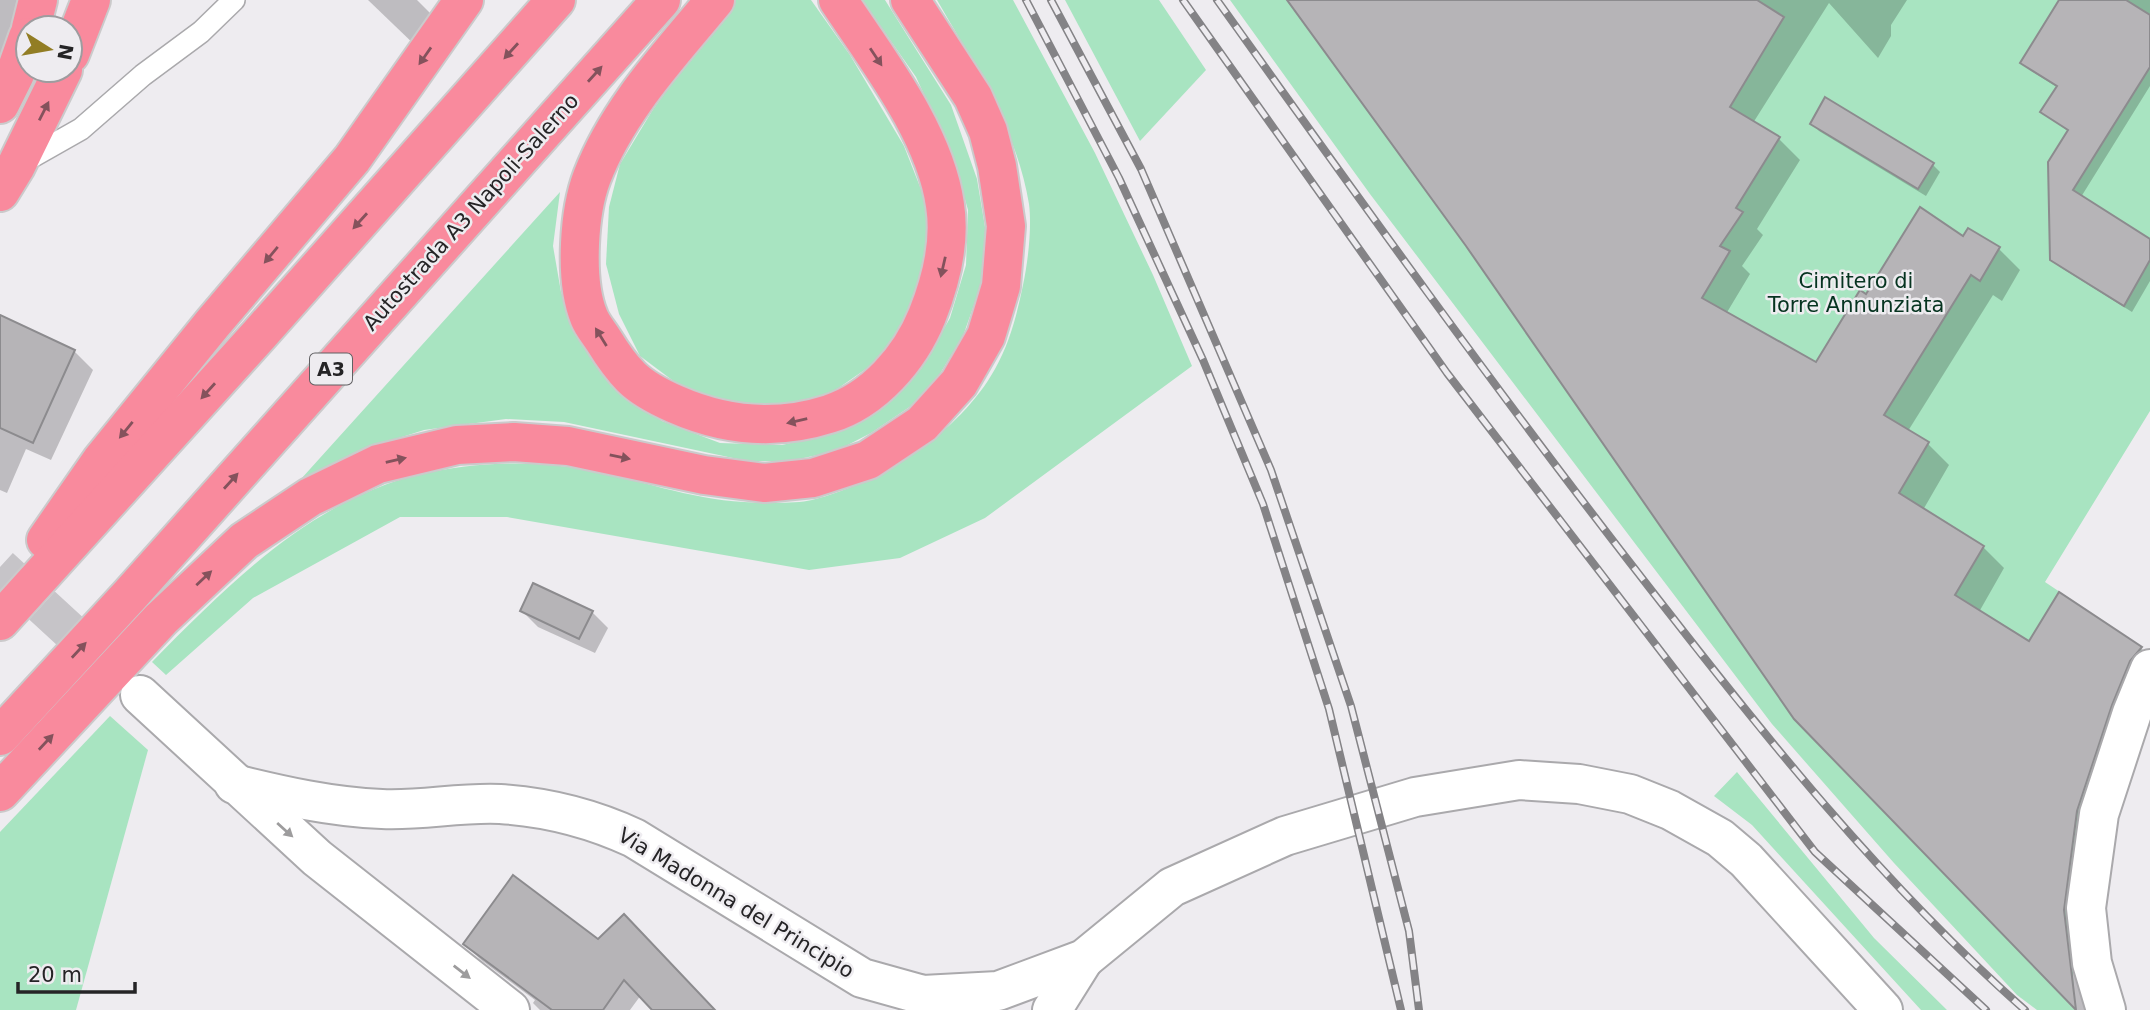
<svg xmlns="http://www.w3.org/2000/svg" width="2150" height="1010" viewBox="0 0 2150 1010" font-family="'DejaVu Sans',sans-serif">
  <rect width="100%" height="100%" fill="#eeecf0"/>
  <!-- green -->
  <g fill="#a8e4c1">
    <polygon points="736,0 811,0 850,55 904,146 924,197 929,232 918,285 900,332 873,364 830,394 781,405 729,405 680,386 640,356 619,314 606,264 609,207 620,164 652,111 713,25"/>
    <polygon points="862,0 885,0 951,105 977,179 987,239 981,285 963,336 938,377 911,406 871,433 836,451 790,461 747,461 564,422 506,419 424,430 361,450 301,479 560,192 553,246 561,292 584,348 616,390 662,421 720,443 782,445 837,432 881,409 921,369 950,318 966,265 968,210 953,157 916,77"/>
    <path d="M937,0H1013L1095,153L1153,275L1192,366L985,518L900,558L809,570L507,517H400L253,598L166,675L152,662C229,584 311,500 421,474C474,462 531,460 584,469C637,479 689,499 744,502C762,503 794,504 812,500C881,483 960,432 995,369C1010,342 1017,314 1023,285C1028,262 1032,227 1029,204C1017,130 974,64 937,0Z"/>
    <polygon points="1065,0 1159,0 1206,70 1140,141"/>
    <polygon points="1230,0 2150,0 2150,411 2045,582 2142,647 2086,802 2069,913 2075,1010 2037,1010 2017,995 1894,863 1772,724 1370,194"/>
    <polygon points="110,716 148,750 76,1010 0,1010 0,832"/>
    <polygon points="1737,772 1874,938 1947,1010 1921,1010 1752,825 1714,796"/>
  </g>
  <!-- shadow -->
  <g fill="#0003">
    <polygon points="0,0 32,0 0,82"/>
    <polygon points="368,0 417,0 442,25 419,49"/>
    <polygon points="1290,0 1907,0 1891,25 1891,36 1878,58 1829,3 1753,123 1779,139 1800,160 1757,229 1763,235 1742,266 1750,274 1726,314 1817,365 1866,296 1964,238 1999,249 2020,270 2002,301 1993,295 1908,431 1928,444 1949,465 1923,510 1983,547 2004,568 1979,612 2030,644 2141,648 2150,657 2098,833 2094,1010 2077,1010 1796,718 1467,245"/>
    <polygon points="2061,0 2150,0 2150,86 2081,197 2150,241 2150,281 2132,312 2060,267 2052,259 2069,132 2042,112 2058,88 2030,70 2022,63"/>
    <polygon points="1812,123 1933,165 1940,172 1926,196 1819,131"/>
    <polygon points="0,317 74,351 93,370 51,460 26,449 7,493 0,490"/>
    <polygon points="522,611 592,612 608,628 595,653 538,627"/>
    <polygon points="598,941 714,1010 655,1010 641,995 630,1010 540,1010 533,1003 535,1000 481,960 465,944"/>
  </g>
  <!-- building -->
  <g fill="#b6b4b7" stroke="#8c8b8e" stroke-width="2">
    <polygon points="1287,0 1757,0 1784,17 1730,107 1780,137 1736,208 1743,212 1720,246 1730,251 1702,298 1816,362 1860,290 1866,294 1920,207 1963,236 1968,228 2000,247 1980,281 1971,275 1884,415 1929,442 1899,493 1984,546 1955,595 2029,641 2059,592 2142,647 2130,661 2112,705 2077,811 2064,910 2076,1010 1794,719 1466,246"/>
    <polygon points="2059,0 2126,0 2150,15 2150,67 2073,190 2150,239 2150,260 2124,306 2050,260 2048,162 2068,130 2040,112 2057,86 2020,63"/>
    <polygon points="1825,97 1934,163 1918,189 1810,124"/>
    <polygon points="0,315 75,350 33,443 0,428"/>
    <polygon points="533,583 593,611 579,639 520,611"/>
    <polygon points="513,875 598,939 624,914 715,1010 652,1010 624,980 603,1010 552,1010 463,944"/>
  </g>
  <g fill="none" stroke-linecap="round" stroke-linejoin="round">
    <!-- street-tunnel -->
    <polyline stroke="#c6c4c8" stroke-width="38" stroke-dasharray="38 19" stroke-linecap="butt" points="0,567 109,667"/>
    <!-- lane casing -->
    <g stroke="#aaa9ac" stroke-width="24">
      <polyline id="lane" points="21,163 81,129 143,75 201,32 234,0"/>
    </g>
    <!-- street casing -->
    <g stroke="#aaa9ac" stroke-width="42">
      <g id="street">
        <polyline points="140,695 317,858 510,1010"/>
        <path d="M234,784C283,796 331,807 382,809C421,811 460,802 500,804C547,807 591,818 634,838L862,978L923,995L998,991L1084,959L1172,887L1285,836L1415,797L1519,780L1579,784L1630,794L1670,810L1720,838L1746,860L1883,1010"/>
        <polyline points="1052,1010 1084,959"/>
        <polyline points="2106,1010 2092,963 2086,908 2099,814 2132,713 2150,669"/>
      </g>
    </g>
    <!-- highway casing -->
    <g stroke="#cbcacb" stroke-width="42">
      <g id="highway">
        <path d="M715,0C670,55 618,109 592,177C584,198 581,221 580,244C579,267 580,295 589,317C592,325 599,333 604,341C612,354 620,366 631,377C643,389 659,397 675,404C725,426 776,431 829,414C874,400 910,358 927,316C941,281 951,243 945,205C935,133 877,59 838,0"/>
        <polyline points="31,28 38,0"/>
        <polyline points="70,54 91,0"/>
        <polyline points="0,104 15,74 28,37"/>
        <polyline points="0,192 16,166 63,70"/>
        <polyline points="46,540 101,461 213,323 352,159 464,0"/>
        <polyline points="0,621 258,336 556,0"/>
        <polyline points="0,736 130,595 661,0"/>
        <polyline points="0,792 161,619 244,541 310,497 378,464 457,445 514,442 568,446 704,475 764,483 813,478 868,460 922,424 959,383 986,336 1001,286 1006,226 997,166 988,131 973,97 910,0"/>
      </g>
    </g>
    <!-- lane -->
    <use href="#lane" stroke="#fff" stroke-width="21"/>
    <!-- street -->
    <use href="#street" stroke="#fff" stroke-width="38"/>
    <!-- highway -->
    <use href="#highway" stroke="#f98a9d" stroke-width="38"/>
    <!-- rail casing -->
    <g stroke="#848386" stroke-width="8">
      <g id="rail">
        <polyline points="1026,0 1119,178 1203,360 1263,504 1329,709 1401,1010"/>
        <polyline points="1051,0 1141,169 1271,470 1351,706 1409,931 1419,1010"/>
        <polyline points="1183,0 1447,373 1815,852 1986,1010"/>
        <path d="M1217,0C1357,196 1497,392 1645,582C1762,733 1882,884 2025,1010"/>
      </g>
    </g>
    <!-- rail -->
    <use href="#rail" stroke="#eeecf0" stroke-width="5" stroke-dasharray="16" stroke-linecap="butt"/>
  </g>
  <!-- one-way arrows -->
  <defs><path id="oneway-solid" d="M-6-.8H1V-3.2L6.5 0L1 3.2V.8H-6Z" transform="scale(1.75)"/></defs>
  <g fill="#84525c">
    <use href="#oneway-solid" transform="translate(511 51) rotate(132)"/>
    <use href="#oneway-solid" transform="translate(425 56) rotate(125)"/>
    <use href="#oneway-solid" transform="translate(876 57) rotate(56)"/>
    <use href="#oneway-solid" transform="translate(595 74) rotate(-48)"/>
    <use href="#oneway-solid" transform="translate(44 111) rotate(-63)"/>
    <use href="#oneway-solid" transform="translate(360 221) rotate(132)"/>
    <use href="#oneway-solid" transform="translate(271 255) rotate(130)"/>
    <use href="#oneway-solid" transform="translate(943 267) rotate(103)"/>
    <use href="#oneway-solid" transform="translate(601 337) rotate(-122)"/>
    <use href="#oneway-solid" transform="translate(208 391) rotate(132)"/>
    <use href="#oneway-solid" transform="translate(797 421) rotate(167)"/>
    <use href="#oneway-solid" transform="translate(126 430) rotate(129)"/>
    <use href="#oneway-solid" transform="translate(620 457) rotate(12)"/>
    <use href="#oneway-solid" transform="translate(396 460) rotate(-13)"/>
    <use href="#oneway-solid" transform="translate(231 481) rotate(-48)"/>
    <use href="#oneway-solid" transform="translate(204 578) rotate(-43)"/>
    <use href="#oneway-solid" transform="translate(79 650) rotate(-47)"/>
    <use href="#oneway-solid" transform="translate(46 742) rotate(-47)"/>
  </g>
  <g fill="#9d9c9d">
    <use href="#oneway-solid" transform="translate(285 830) rotate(42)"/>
    <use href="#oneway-solid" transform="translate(462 972) rotate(38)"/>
  </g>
  <g text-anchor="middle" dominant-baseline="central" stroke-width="5" stroke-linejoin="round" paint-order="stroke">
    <!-- shield labels -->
    <rect fill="#eeecf0" stroke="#616063" stroke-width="2" x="310" y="353.5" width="42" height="31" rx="5"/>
    <g font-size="19" font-weight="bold" fill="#252426">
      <text x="331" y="369">A3</text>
    </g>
    <!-- street labels -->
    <g font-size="21" fill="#252426" stroke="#eeecf0">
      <text transform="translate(471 212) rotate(-48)">Autostrada A3 Napoli-Salerno</text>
      <text transform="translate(736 903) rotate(31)">Via Madonna del Principio</text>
    </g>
    <!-- park labels -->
    <g font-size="21" fill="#063420" stroke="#eeecf0">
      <text x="1856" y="281">Cimitero di<tspan x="1856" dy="24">Torre Annunziata</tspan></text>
    </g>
  </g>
  <!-- north arrow -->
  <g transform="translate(49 49) rotate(101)"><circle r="33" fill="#eeecf0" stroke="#9e9c9f" stroke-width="2"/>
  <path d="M0-5L12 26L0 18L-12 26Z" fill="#927d24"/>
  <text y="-10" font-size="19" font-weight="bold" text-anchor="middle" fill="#252426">N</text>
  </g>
  <!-- scale -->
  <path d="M18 982v10h117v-10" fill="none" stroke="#252426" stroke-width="3.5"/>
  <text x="28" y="982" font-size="21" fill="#252426" stroke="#eeecf0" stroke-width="5" paint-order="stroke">20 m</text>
</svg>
